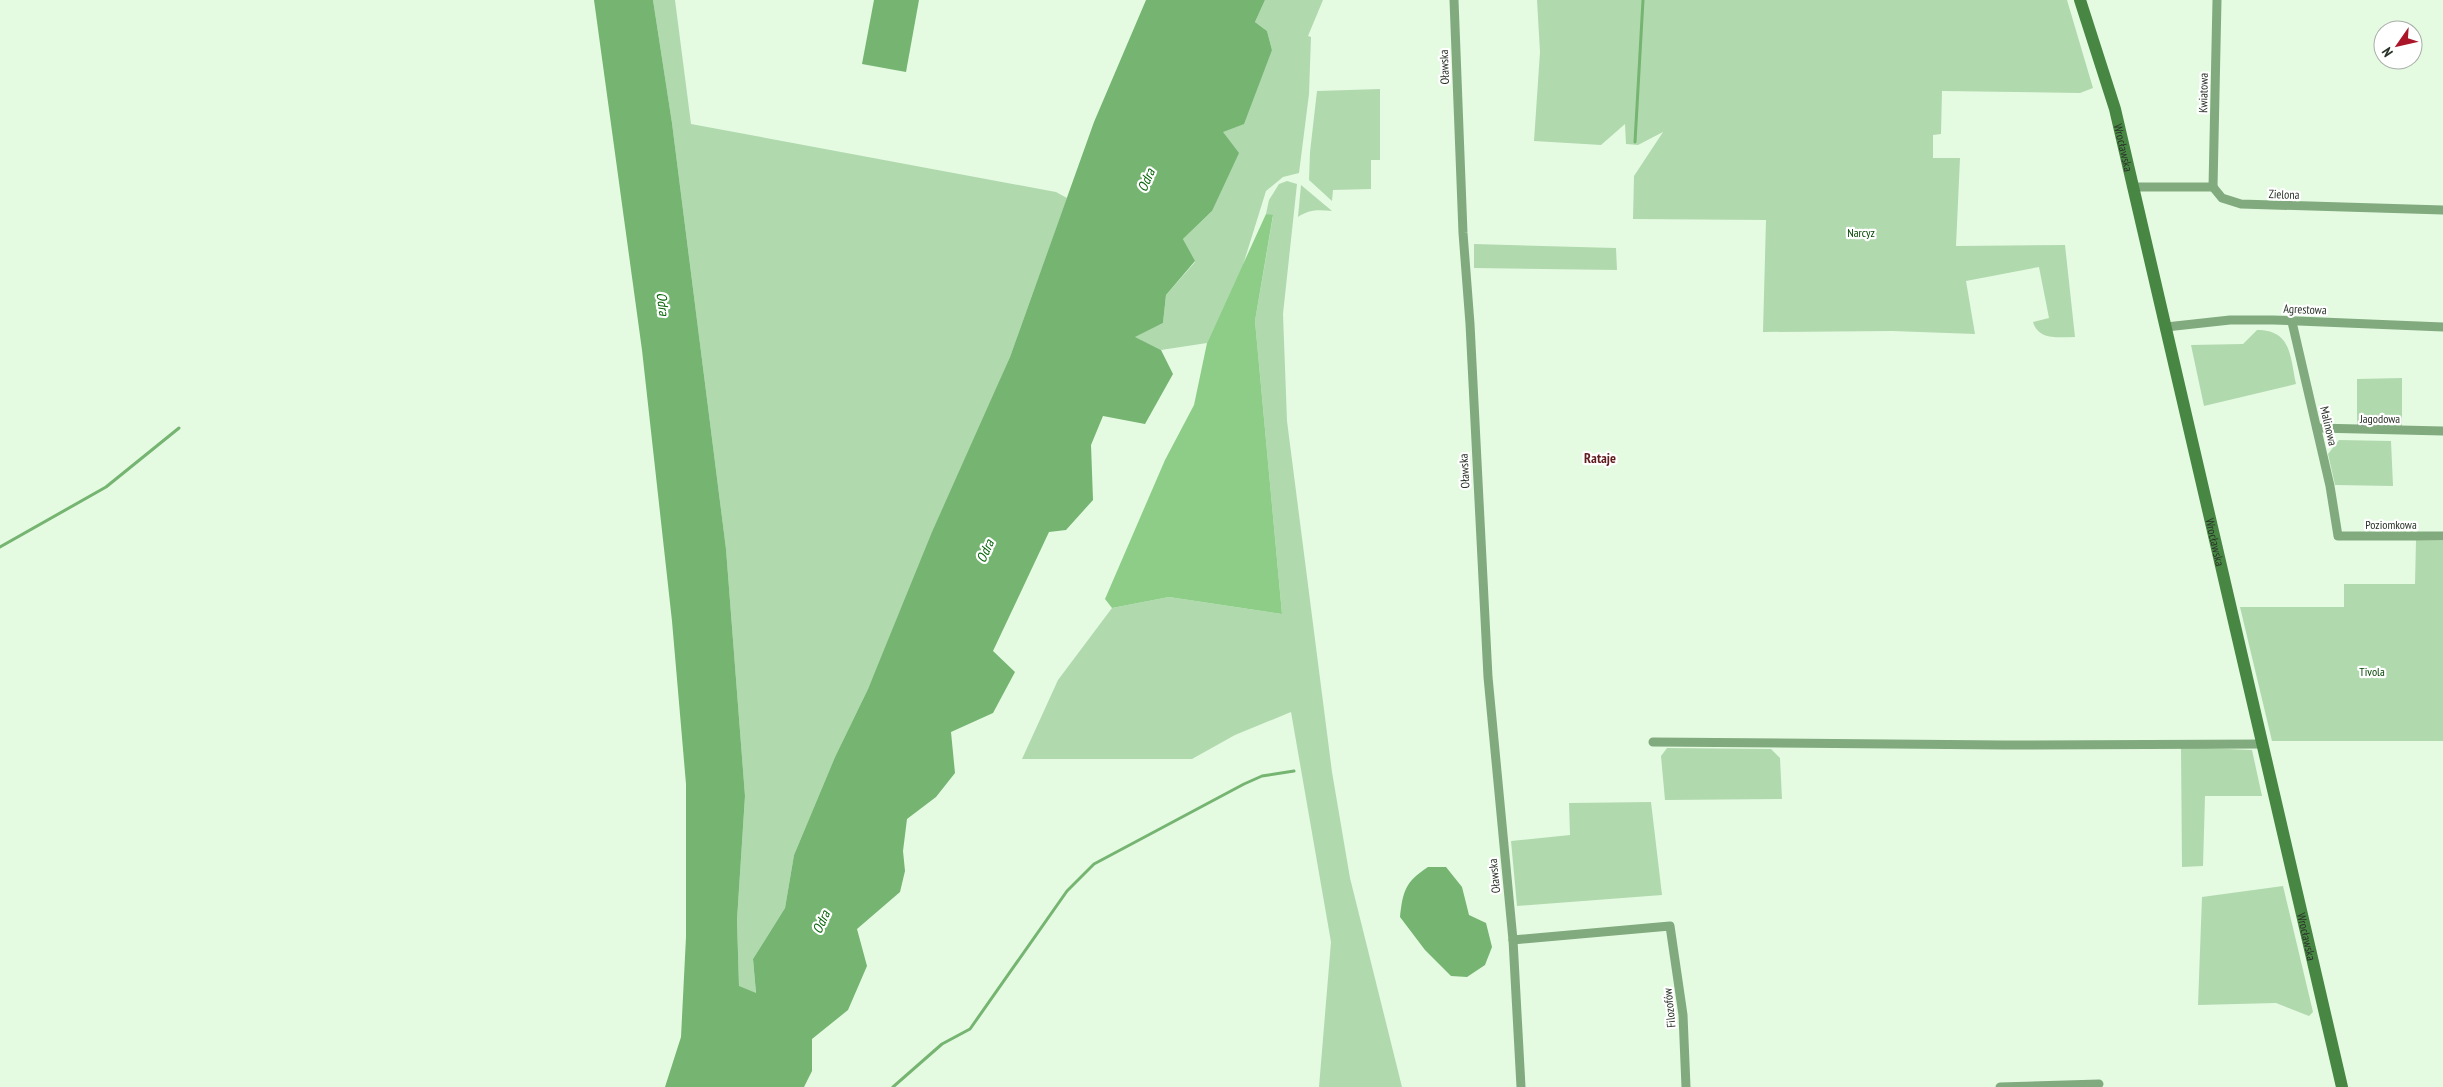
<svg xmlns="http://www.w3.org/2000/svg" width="2443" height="1087" viewBox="0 0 2443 1087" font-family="'PT Sans Narrow',sans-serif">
  <rect width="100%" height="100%" fill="#e4fbe2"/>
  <!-- green -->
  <g fill="#b1d9ae">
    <polygon points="653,0 675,0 691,124 1056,192 1067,198 1010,357 868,689 835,757 794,855 785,908 753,959 756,994 739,987 737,920 745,796 726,549 672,123"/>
    <polygon points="1265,0 1323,0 1308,36 1311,37 1309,94 1299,173 1283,177 1266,191 1243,265 1207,343 1161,350 1134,337 1163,323 1166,295 1195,262 1183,239 1212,211 1223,131 1272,50 1267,31 1255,22"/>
    <path d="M1537,0H2067L2093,88L2080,93L1942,91L1941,134L1933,135V158H1960L1956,246L2065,245L2075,337C2059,337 2039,341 2033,322L2049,318L2039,267L1966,281L1975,334L1892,331L1763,332L1766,220L1633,219L1634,176L1663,132L1638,145L1626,144L1625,124L1601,145L1534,141L1540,52Z"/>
    <polygon points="1380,89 1380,160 1371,160 1371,189 1333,190 1332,201 1309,180 1310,152 1317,91"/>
    <polygon points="1287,181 1297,184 1283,314 1287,421 1332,772 1350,878 1402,1087 1319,1087 1331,942 1291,712 1235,735 1192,759 1022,759 1058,680 1112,608 1169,597 1282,614 1255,321 1273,216 1266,214 1269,200 1279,184"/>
    <path d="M1301,185L1332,211C1319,210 1310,209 1298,217Z"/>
    <polygon points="1474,244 1616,248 1617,270 1474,268"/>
    <path d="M2257,330C2292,330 2290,357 2296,384L2204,406L2191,345L2243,344Z"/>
    <polygon points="2402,378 2402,426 2357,426 2357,379"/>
    <polygon points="2339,440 2391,441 2393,486 2335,485 2328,454"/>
    <polygon points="2416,540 2443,541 2443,741 2272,741 2240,607 2344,607 2344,584 2415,584"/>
    <polygon points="2181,747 2252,750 2262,796 2205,796 2203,866 2182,867"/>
    <polygon points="1667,748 1771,749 1780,758 1782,799 1665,800 1661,756"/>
    <polygon points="1651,802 1662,895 1517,906 1511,841 1570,835 1569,803"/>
    <polygon points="2283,886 2313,1012 2309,1016 2276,1003 2198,1005 2202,897"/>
  </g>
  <!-- forest -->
  <polygon fill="#8dcd88" points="1266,214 1273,215 1255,321 1282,614 1169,597 1112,608 1105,599 1165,460 1194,405 1207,343"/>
  <!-- water -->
  <g fill="#75b471">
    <polygon points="594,0 653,0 672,123 726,549 745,796 737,920 739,986 756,993 753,959 785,908 794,855 835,757 868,689 932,532 1010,357 1094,122 1146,0 1265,0 1255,22 1267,31 1272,50 1244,124 1223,132 1239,153 1212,211 1183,239 1195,261 1166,295 1163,323 1135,337 1161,350 1173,374 1145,424 1103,416 1091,445 1093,500 1066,530 1049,532 993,651 1015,672 993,713 951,732 955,773 936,797 907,819 903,851 905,871 900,892 857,929 867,966 848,1010 812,1039 812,1071 804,1087 665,1087 681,1037 686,937 686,784 672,621 642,350"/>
    <polygon points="874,0 919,0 906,72 862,64"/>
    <path d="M1428,867H1446L1462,887L1469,915L1486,923L1492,947L1485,965L1467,977L1451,976L1425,950L1400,917C1403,891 1405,882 1428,867Z"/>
  </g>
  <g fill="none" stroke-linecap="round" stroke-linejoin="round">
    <!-- stream -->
    <g stroke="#75b471" stroke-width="3">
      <polyline points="1635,142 1643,0"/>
      <polyline points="0,547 106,487 179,428"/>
      <polyline points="893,1087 942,1044 970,1029 1067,891 1094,864 1244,784 1262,776 1294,771"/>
    </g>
    <!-- street -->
    <g stroke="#81ab7e" stroke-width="9">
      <polyline points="1454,0 1463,233 1470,324 1488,677 1513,940 1521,1087"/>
      <polyline points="2132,187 2213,187"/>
      <polyline points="2213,187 2222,198 2241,204 2443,210"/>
      <polyline points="2213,187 2217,0"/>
      <polyline points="2292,322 2330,486 2338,536 2443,536"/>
      <polyline points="2166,327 2230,320 2273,320 2443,327"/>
      <polyline points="2317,428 2443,431"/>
      <polyline points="1653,742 2004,745 2263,744"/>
      <polyline points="1513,940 1670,926 1683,1015 1686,1087"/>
      <polyline points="2000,1087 2099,1084"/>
    </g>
    <!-- secondary -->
    <path stroke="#478743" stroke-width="12" id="s1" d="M2080,0L2115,109L2342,1087"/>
  </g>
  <g text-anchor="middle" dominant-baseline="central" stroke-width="4.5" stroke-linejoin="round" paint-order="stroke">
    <!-- street labels -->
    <g font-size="12" fill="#293228" stroke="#fff">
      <text transform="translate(1444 67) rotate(-92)">Oławska</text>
      <text transform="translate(2203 93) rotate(-89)">Kwiatowa</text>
      <text stroke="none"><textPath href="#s1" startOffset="154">Wrocławska</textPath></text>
      <text transform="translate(2284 194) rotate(2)">Zielona</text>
      <text transform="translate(2305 309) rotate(2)">Agrestowa</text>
      <text x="2380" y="418">Jagodowa</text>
      <text transform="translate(2329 426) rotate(77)">Malinowa</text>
      <text transform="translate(1464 471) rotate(-93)">Oławska</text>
      <text x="2391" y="524">Poziomkowa</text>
      <text stroke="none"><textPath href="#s1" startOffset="559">Wrocławska</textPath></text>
      <text transform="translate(1494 876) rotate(-96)">Oławska</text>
      <text stroke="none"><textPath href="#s1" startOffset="964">Wrocławska</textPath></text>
      <text transform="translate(1669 1008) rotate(-96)">Filozofów</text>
    </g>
    <!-- park labels -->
    <g font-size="12" fill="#004500" stroke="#fff">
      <text x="1861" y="232">Narcyz</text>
      <text x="2372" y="671">Tivola</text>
    </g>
    <!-- water labels -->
    <g font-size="14" font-style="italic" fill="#066507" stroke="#fff">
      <text transform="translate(1146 180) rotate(-67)">Odra</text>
      <text transform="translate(663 304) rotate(83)">Odra</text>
      <text transform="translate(985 551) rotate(-66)">Odra</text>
      <text transform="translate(821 922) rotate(-66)">Odra</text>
    </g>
    <!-- neighbourhood labels -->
    <g font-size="14" font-weight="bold" fill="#611c1e" stroke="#fff">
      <text x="1600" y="458">Rataje</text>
    </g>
  </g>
  <!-- north arrow -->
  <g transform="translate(2398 45) rotate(236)"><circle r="24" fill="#ffffff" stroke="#a9ada9"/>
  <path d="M0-4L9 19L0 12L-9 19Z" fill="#ab1529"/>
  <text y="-8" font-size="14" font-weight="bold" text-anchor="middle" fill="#293228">N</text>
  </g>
</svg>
